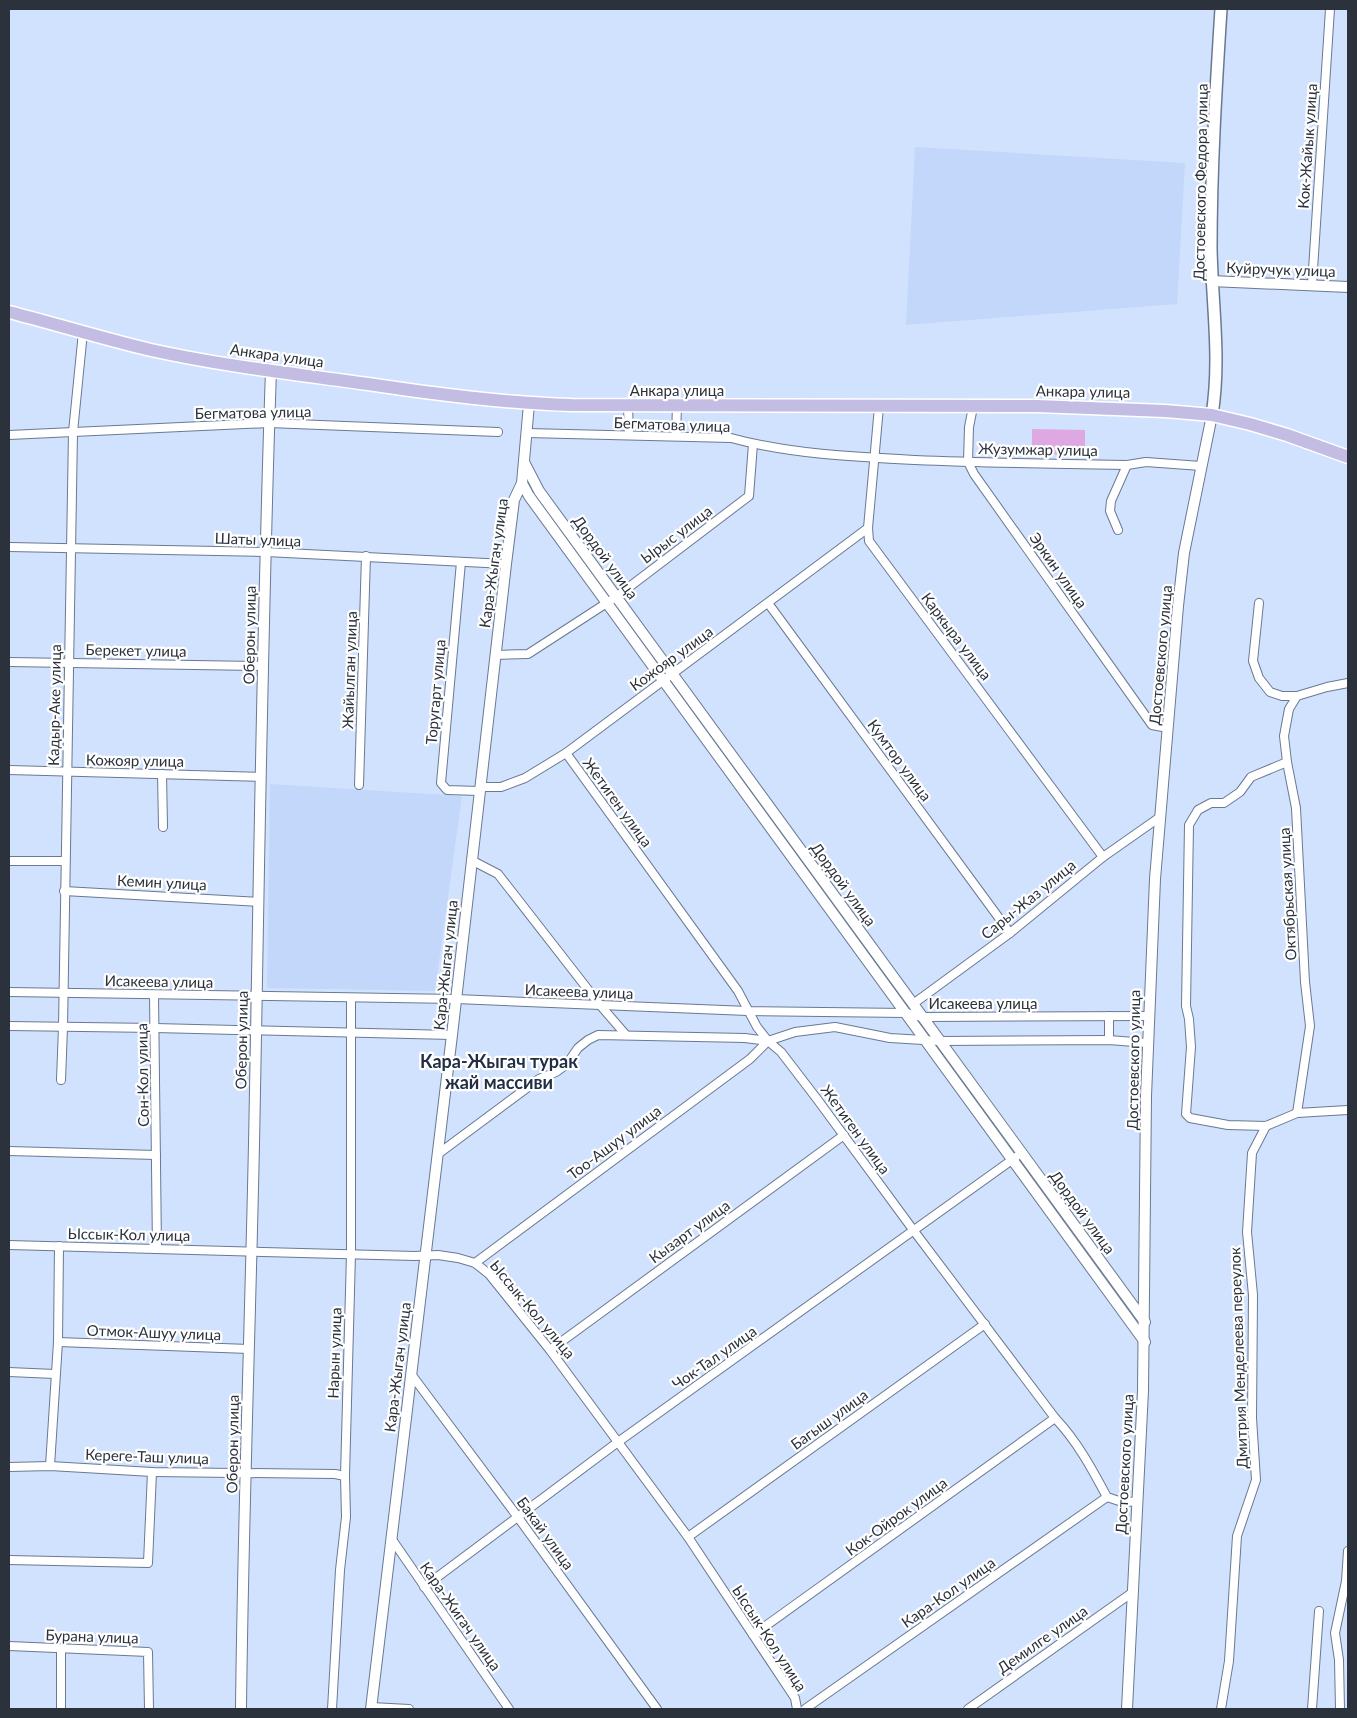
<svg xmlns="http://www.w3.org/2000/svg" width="1357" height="1718" viewBox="0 0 1357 1718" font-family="Lato,sans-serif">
  <rect width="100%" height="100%" fill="#d1e2fe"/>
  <!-- built -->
  <g fill="#c3d7fa">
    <polygon points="915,147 1185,163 1177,304 906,325"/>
    <polygon points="270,784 462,796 435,991 267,988"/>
  </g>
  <!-- green -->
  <polygon fill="#dea9e2" points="1032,429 1085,430 1085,455 1032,454"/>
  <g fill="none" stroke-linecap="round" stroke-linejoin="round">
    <!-- minor casing -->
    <g stroke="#6a7992" stroke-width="10">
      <g id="minor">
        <polyline points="1312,285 1330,9"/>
        <polyline points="628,406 629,435"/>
        <polyline points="879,407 868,528 869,541 1103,857"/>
        <polyline points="973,407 969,427 968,462 974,474 1152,725 1168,728"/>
        <path d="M527,433L731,438C790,454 853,457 915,460C985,463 1056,464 1127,465L1146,462L1201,466"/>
        <polyline points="9,435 269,423 498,432"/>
        <polyline points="676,436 677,406"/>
        <polyline points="1118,530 1110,511 1111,501 1127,465"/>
        <polyline points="9,547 266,552 506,564"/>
        <polyline points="461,562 441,783 447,790 479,791"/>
        <polyline points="768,603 1010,933"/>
        <polyline points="1259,603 1253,661 1259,678 1270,692 1282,696 1297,696"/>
        <polyline points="495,655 528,654 616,597 749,496 753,444"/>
        <polyline points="9,662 263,666"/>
        <path d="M566,753L738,991L757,1027L768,1041L781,1052L817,1099L914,1231L1055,1418C1077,1441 1092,1469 1107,1497L1119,1501L1137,1502"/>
        <polyline points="1287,762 1251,777 1240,792 1224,803 1211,803 1198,810 1189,825 1186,1006 1189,1019 1191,1047 1186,1114 1190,1118 1228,1125 1266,1126 1297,1113 1348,1110"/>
        <polyline points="9,770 261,777"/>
        <polyline points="162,774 163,827"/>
        <polyline points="359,785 366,556"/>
        <polyline points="480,787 501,787 525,778 566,753 868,528"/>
        <polyline points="471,860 498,874 600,1005 626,1035"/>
        <polyline points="9,861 65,861"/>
        <polyline points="64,891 259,902"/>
        <polyline points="9,992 456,999 748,1011 906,1013 922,1017 1148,1016"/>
        <polyline points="154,995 157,1249"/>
        <polyline points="913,1004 1010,933 1103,857 1160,817"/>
        <polyline points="9,1026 155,1028 452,1035"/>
        <polyline points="1109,1040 1109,1016"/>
        <polyline points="61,1080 63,1027 73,432 83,332"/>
        <polyline points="1297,1113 1310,1026 1305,982 1296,808 1287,762 1284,736 1289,709 1297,696 1327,687 1348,683"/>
        <polyline points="9,1151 156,1155"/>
        <polyline points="438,1154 539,1079 556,1072 567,1064 578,1048 588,1040 598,1035 745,1038 768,1041 795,1032 835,1027 890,1038 940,1041 1109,1040 1147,1043"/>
        <polyline points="9,1245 415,1256 438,1255 458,1258 475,1263 489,1274 550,1350 688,1537 795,1698 797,1709"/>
        <polyline points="475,1263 750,1059 768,1041"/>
        <polyline points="58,1342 249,1349"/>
        <polyline points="550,1350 844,1135"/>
        <polyline points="9,1372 55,1374"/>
        <polyline points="411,1374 517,1516 657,1709"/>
        <polyline points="50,1466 58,1342 59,1246"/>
        <polyline points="9,1467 50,1466 152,1472 335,1474 345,1476"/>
        <polyline points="688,1537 985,1324"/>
        <polyline points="391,1538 509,1709"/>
        <polyline points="9,1560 148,1563 152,1472"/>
        <polyline points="424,1587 618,1442 1016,1157"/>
        <polyline points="753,1635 1055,1418"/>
        <polyline points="9,1646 148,1652 149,1709"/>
        <polyline points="371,1707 409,1709"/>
        <polyline points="61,1709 61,1649"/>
        <polyline points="332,1709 340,1570 346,1517 345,1476 351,1254 351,998"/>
        <polyline points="805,1709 1107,1497"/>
        <polyline points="968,1709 1133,1592"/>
        <polyline points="1221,1709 1229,1661 1237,1536 1256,1480 1252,1418 1253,1295 1247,1232 1252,1153 1266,1126"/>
        <polyline points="1312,1709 1319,1611"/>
        <polyline points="1340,1709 1339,1660 1335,1633 1346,1581 1348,1551"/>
      </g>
    </g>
    <!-- tertiary casing -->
    <g stroke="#6a7992" stroke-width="12">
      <g id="tertiary">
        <polyline points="1211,281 1348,287"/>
        <polyline points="524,462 539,491 1145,1322"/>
        <polyline points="522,483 529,496 1145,1342"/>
        <path d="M241,1709C243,1521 250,1333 254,1144C259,886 262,628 271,370"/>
        <polyline points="371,1709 452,1035 506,564 514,500 522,483 529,404"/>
        <polyline points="1127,1709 1143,1391 1146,1096 1155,879 1178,606 1184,553 1212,415"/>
      </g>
    </g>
    <!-- secondary casing -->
    <g stroke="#6a7992" stroke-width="14">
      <path id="secondary" d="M1212,415C1221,359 1212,304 1211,248C1211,168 1216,88 1221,9"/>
    </g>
    <!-- primary casing -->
    <g stroke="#fff" stroke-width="15">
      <path id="primary" d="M9,312C56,324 104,339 151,350C223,366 296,374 368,384C436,394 503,403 571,405L1037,406L1165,411L1212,415L1250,424L1287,435L1348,457"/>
    </g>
    <!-- minor -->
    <use href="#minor" stroke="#fff" stroke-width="8"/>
    <!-- tertiary -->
    <use href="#tertiary" stroke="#fff" stroke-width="10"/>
    <!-- secondary -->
    <use href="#secondary" stroke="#fff" stroke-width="11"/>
    <!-- primary -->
    <use href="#primary" stroke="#c4bde3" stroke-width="12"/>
  </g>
  <g text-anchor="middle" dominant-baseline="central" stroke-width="4.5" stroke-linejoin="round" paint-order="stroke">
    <!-- street labels -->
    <g font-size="15" fill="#2b323c" stroke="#fff">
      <text transform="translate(1307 146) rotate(-86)">Кок-Жайык улица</text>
      <text transform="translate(1200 182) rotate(-89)">Достоевского Федора улица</text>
      <text transform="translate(1281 269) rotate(2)">Куйручук улица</text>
      <text transform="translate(277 355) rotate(8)">Анкара улица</text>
      <text x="677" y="390">Анкара улица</text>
      <text transform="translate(1083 391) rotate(1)">Анкара улица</text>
      <text transform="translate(253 412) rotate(-1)">Бегматова улица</text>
      <text transform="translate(672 424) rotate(2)">Бегматова улица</text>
      <text transform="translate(1038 449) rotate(1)">Жузумжар улица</text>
      <text transform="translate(676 534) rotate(-37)">Ырыс улица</text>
      <text transform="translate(258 539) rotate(2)">Шаты улица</text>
      <text transform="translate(606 557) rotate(54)">Дордой улица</text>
      <text transform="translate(493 563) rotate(-82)">Кара-Жыгач улица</text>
      <text transform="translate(1059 570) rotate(55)">Эркин улица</text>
      <text transform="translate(249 635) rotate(-89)">Оберон улица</text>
      <text transform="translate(957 636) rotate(53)">Каркыра улица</text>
      <text transform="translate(136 650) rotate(1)">Берекет улица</text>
      <text transform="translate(1160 655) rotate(-85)">Достоевского улица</text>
      <text transform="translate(671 658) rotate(-36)">Кожояр улица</text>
      <text transform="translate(349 670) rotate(-88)">Жайылган улица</text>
      <text transform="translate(435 692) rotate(-85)">Торугарт улица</text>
      <text transform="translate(54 705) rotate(-89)">Кадыр-Аке улица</text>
      <text transform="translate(135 760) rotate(1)">Кожояр улица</text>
      <text transform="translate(900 760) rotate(54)">Кумтор улица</text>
      <text transform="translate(618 802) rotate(54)">Жетиген улица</text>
      <text transform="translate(162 882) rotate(3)">Кемин улица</text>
      <text transform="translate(844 884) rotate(54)">Дордой улица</text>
      <text transform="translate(1287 894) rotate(-93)">Октябрьская улица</text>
      <text transform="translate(1028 899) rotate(-39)">Сары-Жаз улица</text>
      <text transform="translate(445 965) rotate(-84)">Кара-Жыгач улица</text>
      <text transform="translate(159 981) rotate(1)">Исакеева улица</text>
      <text transform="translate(579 991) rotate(2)">Исакеева улица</text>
      <text x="983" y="1003">Исакеева улица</text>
      <text transform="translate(241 1040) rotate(-89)">Оберон улица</text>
      <text transform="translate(1133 1060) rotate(-89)">Достоевского улица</text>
      <text transform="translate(142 1075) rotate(-91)">Сон-Кол улица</text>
      <text transform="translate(856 1129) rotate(54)">Жетиген улица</text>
      <text transform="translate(614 1142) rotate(-37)">Тоо-Ашуу улица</text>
      <text transform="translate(1083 1212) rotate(54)">Дордой улица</text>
      <text transform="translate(689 1231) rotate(-36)">Кызарт улица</text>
      <text transform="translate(129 1234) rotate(1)">Ыссык-Кол улица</text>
      <text transform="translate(533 1309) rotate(50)">Ыссык-Кол улица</text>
      <text transform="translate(154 1332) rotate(2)">Отмок-Ашуу улица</text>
      <text transform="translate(334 1353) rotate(-88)">Нарын улица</text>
      <text transform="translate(714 1357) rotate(-35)">Чок-Тал улица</text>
      <text transform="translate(1238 1358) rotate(-92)">Дмитрия Менделеева переулок</text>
      <text transform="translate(397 1367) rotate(-83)">Кара-Жыгач улица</text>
      <text transform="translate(829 1419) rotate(-36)">Багыш улица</text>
      <text transform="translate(232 1444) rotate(-89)">Оберон улица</text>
      <text transform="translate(147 1456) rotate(2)">Кереге-Таш улица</text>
      <text transform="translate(1124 1464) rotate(-87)">Достоевского улица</text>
      <text transform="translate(896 1516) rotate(-36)">Кок-Ойрок улица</text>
      <text transform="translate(546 1533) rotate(54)">Бакай улица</text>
      <text transform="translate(948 1592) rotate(-35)">Кара-Кол улица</text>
      <text transform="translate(461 1616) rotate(55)">Кара-Жигач улица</text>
      <text transform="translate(92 1636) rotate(2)">Бурана улица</text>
      <text transform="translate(770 1638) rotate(57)">Ыссык-Кол улица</text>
      <text transform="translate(1042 1639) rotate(-35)">Демилге улица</text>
    </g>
    <!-- quarter labels -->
    <g font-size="18" font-weight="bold" fill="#212e43" stroke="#fff">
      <text x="499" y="1061">Кара-Жыгач турак<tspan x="499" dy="21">жай массиви</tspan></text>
    </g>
  </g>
  <!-- border -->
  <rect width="1357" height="1718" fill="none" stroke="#2b323c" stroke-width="20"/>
</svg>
